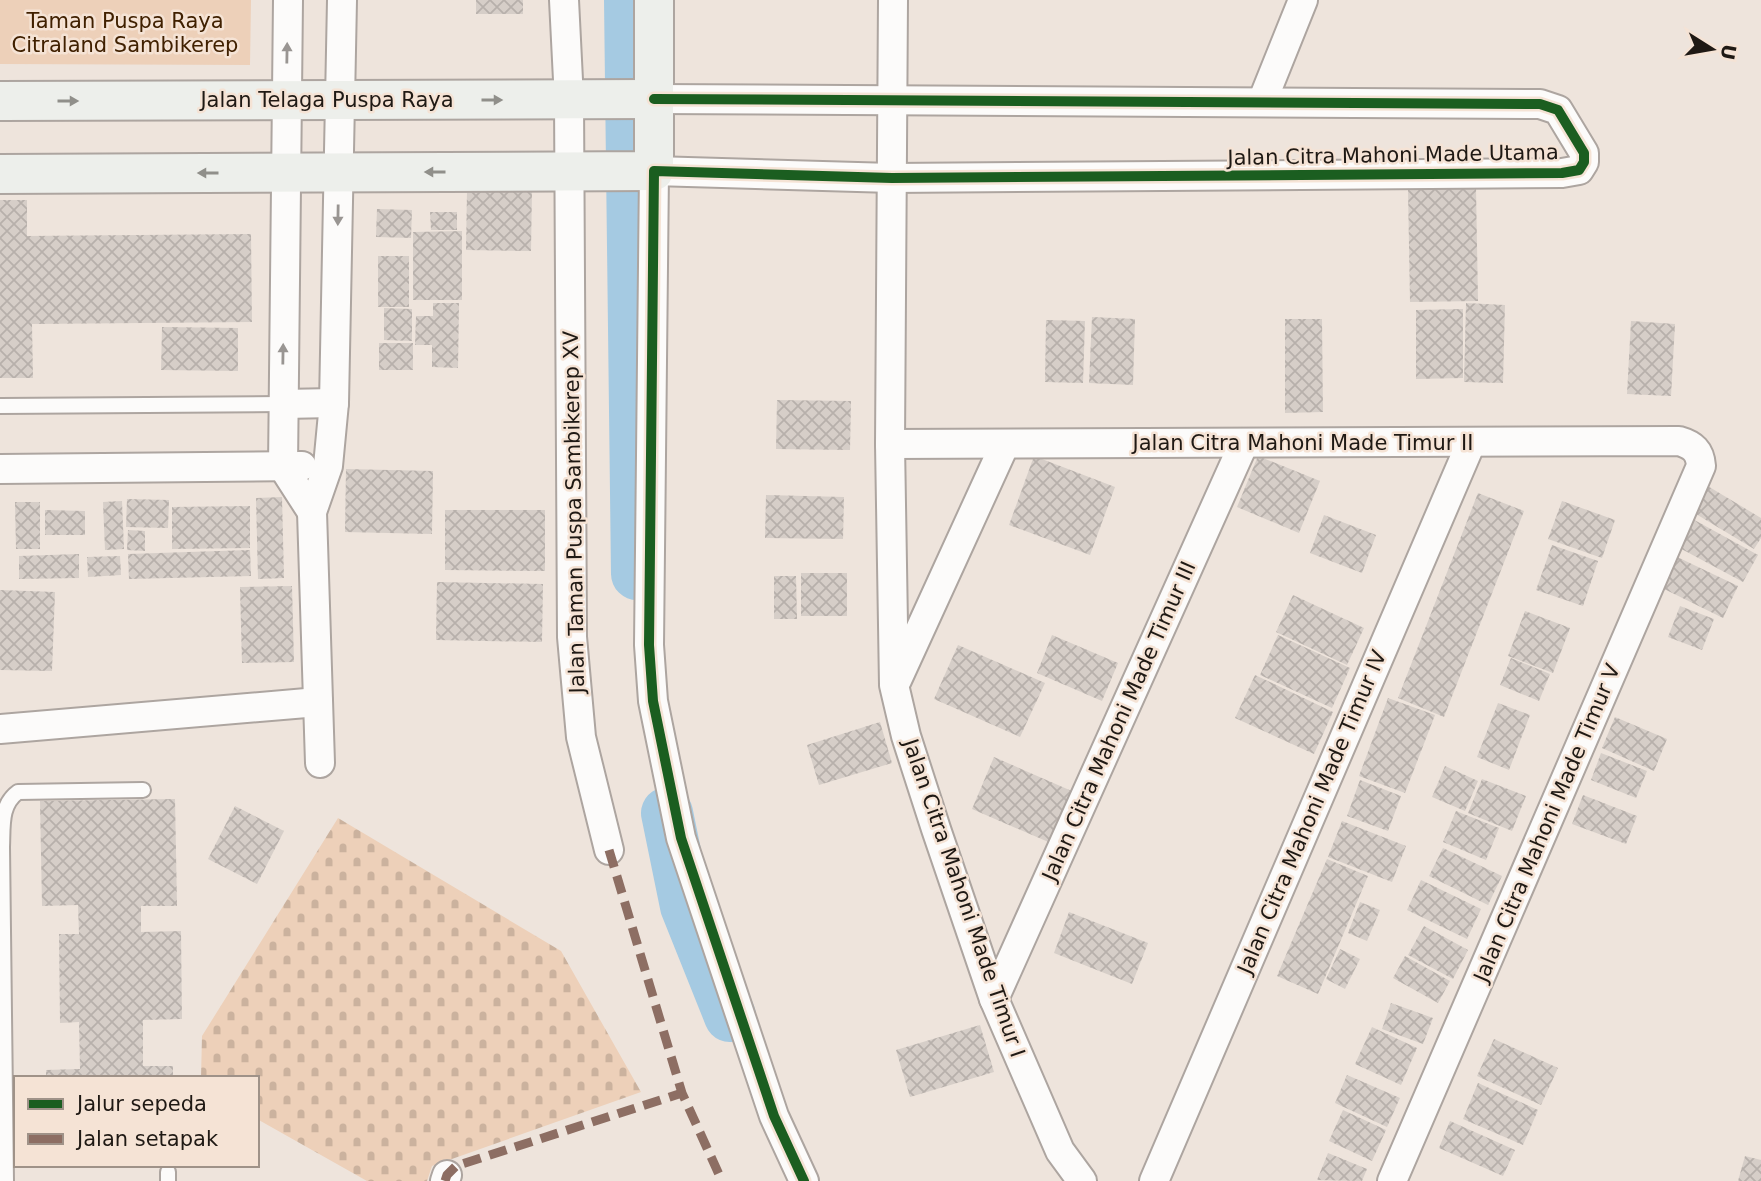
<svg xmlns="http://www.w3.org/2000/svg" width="1761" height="1181" viewBox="0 0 1761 1181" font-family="'DejaVu Sans',sans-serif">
  <defs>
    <pattern id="cemetery-stones" width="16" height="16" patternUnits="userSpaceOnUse" patternTransform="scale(1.75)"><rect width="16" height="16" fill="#edd0b9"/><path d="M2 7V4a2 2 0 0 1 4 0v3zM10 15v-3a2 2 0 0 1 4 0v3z" fill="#cbb29e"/></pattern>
    <pattern id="building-cross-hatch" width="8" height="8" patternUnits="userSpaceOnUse" patternTransform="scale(1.75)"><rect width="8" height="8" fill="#d6cec8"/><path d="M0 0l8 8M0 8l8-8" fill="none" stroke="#b7b0ab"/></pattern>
  </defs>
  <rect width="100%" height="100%" fill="#eee4dc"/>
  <!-- cemetery -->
  <polygon fill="url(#cemetery-stones)" points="338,818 561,951 641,1092 432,1166 427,1181 367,1181 257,1119 257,1078 201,1078 202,1036"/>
  <!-- green -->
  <polygon fill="#edd0b9" points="0,0 251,0 250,65 0,64"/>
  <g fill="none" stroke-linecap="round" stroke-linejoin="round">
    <!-- river -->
    <g stroke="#a5cae2" stroke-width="52">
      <polyline points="630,0 637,574"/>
      <polyline points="667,813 686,906 730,1016"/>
    </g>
  </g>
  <!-- building -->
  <g fill="url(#building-cross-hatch)">
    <rect x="476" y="0" width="47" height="14"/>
    <polygon points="1476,188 1478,301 1410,302 1408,189"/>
    <polygon points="467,190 532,191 531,251 466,250"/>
    <polygon points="0,200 27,200 27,236 251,234 252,322 32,324 33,378 0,378"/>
    <polygon points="377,209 412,210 411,238 376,237"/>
    <polygon points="430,212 457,212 457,230 431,230"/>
    <polygon points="462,231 462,300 413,300 413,232"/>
    <rect x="378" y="256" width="31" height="51"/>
    <polygon points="433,303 459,303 458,368 432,367 432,345 415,345 416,316 433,316"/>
    <polygon points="1466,303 1505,305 1503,383 1464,382"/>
    <polygon points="384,308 412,309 412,341 384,340"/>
    <polygon points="1463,309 1463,378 1416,379 1416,310"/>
    <polygon points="1092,317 1135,319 1133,385 1089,383"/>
    <polygon points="1285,319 1322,319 1323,412 1285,413"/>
    <polygon points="1046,320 1085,321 1083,383 1045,382"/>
    <polygon points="1631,321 1675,324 1671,396 1627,394"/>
    <polygon points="162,327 238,328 238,371 161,370"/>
    <rect x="379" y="343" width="34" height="27"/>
    <polygon points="777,400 851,401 850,450 776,449"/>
    <polygon points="1034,456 1115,487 1090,555 1009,525"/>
    <polygon points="1258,456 1320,481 1299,533 1237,507"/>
    <polygon points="346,469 433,471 432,534 345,532"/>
    <polygon points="1706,485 1761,518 1761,538 1754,549 1691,511"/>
    <polygon points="1478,493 1524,511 1444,717 1398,698"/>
    <polygon points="766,495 844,497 843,539 765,538"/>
    <polygon points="282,497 284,578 258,579 256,498"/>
    <polygon points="127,499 169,500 168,528 126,527"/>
    <polygon points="122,501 124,549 105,550 103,502"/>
    <polygon points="1562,501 1615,520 1602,558 1548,539"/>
    <polygon points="15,502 40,502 40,549 16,549"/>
    <polygon points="250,506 250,548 172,549 172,507"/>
    <polygon points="45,510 85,511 85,535 45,535"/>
    <polygon points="445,510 545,510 545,571 445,570"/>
    <polygon points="1324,515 1376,535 1362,573 1310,553"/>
    <polygon points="1689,517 1758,555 1743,582 1674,545"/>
    <polygon points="128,530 145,531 145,551 127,550"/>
    <polygon points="1552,545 1598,561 1583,606 1536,590"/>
    <polygon points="250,550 251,576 129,579 128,554"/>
    <polygon points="79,554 79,578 19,579 19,556"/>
    <polygon points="1673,555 1738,586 1723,618 1658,586"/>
    <polygon points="120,556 121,575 88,577 87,557"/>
    <rect x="801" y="573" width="46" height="43"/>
    <polygon points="774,576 796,576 797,619 774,619"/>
    <polygon points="437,582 543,584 542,642 436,640"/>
    <polygon points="292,586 294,662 242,663 240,587"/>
    <polygon points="0,590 55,592 52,671 0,670"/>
    <polygon points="1293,595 1364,628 1347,665 1276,632"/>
    <polygon points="1680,606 1714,619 1702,650 1668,637"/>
    <polygon points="1525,611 1570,628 1553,673 1508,656"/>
    <polygon points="1052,635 1118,663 1102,701 1037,673"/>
    <polygon points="1278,635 1350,668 1332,708 1260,675"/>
    <polygon points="958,645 1045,683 1020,737 934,699"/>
    <polygon points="1511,658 1550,674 1539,701 1500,685"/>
    <polygon points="1255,675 1333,712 1314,754 1235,718"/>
    <polygon points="1388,698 1435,715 1405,793 1359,776"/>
    <polygon points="1498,703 1530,715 1509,770 1477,757"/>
    <polygon points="1615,717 1667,739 1654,771 1602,748"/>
    <polygon points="880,722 892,763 819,785 807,745"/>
    <polygon points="1601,753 1647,771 1636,798 1591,780"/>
    <polygon points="994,757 1074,792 1053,844 972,809"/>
    <polygon points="1445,766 1478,781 1465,811 1432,797"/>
    <polygon points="1482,779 1526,796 1512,831 1468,813"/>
    <polygon points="1360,780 1401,796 1388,831 1347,816"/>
    <polygon points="1583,795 1637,816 1626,844 1572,824"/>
    <polygon points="175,799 177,906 141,906 141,932 181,931 182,1019 143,1020 143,1066 173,1066 173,1078 46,1078 46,1070 80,1069 79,1022 60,1023 59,934 79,934 78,905 42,906 40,801"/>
    <polygon points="235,806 284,831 257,884 208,859"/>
    <polygon points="1456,811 1499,828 1486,860 1443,842"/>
    <polygon points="1342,821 1406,846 1392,882 1328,857"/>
    <polygon points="1443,848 1502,876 1488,905 1429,876"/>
    <polygon points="1327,859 1368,876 1318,994 1277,976"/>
    <polygon points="1421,880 1481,909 1467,939 1407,910"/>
    <polygon points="1360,902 1380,910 1367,941 1348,933"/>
    <polygon points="1069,912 1148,943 1132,984 1054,953"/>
    <polygon points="1424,926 1468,950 1453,979 1408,955"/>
    <polygon points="1340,949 1360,959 1345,989 1326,979"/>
    <polygon points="1405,956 1450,981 1438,1003 1393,978"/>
    <polygon points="1391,1003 1433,1018 1423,1044 1382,1029"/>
    <polygon points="980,1025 994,1072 910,1097 896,1050"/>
    <polygon points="1372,1027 1417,1048 1401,1085 1355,1064"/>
    <polygon points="1494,1039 1558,1068 1541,1105 1477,1076"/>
    <polygon points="1347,1075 1400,1098 1387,1127 1335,1103"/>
    <polygon points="1478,1083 1538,1110 1523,1145 1463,1119"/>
    <polygon points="1343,1110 1386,1130 1372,1161 1329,1141"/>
    <polygon points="1450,1121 1515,1150 1503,1176 1439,1148"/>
    <polygon points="1328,1153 1367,1169 1362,1181 1317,1180"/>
    <polygon points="1745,1156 1761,1160 1761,1181 1738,1181"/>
  </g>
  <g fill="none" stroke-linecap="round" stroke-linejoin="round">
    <!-- lane casing -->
    <g stroke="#ada5a0" stroke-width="18">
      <g id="lane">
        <polyline points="0,406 283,404"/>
        <polyline points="168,1172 168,1181"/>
        <path d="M6,1181L2,847C3,827 0,805 18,792L143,790"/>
      </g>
    </g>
    <!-- street casing -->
    <g stroke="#ada5a0" stroke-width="32">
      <g id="street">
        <polyline points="288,0 283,467 312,512"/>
        <polyline points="564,0 569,100 572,637 581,737 609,850"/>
        <polyline points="893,0 890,444 894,685 906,736 936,829 994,999 1060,1151 1082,1181"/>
        <polyline points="654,99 1540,104 1558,110 1584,153 1584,162 1579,170 1562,173 892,178 654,171 649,645 653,701 681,838 774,1116 804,1181"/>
        <polyline points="1262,102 1303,0"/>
        <polyline points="283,404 334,403"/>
        <path d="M890,444L1679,441C1693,445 1700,451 1701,466L1392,1181"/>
        <polyline points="0,469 302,466"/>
        <polyline points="897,680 1005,444"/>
        <polyline points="0,729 318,702"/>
        <polyline points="320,763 312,512 328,466 334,403 342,0"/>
        <polyline points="994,999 1244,443"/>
        <polyline points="445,1181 447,1175"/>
        <polyline points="1154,1181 1471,443"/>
      </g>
    </g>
    <!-- secondary casing -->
    <g stroke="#ada5a0" stroke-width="42">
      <g id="secondary">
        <polyline points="0,101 654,99"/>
        <polyline points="0,174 654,171 654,0"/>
      </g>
    </g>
    <!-- lane -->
    <use href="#lane" stroke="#fcfbfa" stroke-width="14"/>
    <!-- street -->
    <use href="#street" stroke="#fcfbfa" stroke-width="28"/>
    <!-- secondary -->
    <use href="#secondary" stroke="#edefeb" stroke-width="38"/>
    <!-- quiet -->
    <g stroke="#8d6e63" stroke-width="9" stroke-dasharray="18 9" stroke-linecap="butt">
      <polyline points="609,850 682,1093 722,1181"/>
      <polyline points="445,1181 447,1175 456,1166 682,1093"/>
    </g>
    <!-- cycleway casing -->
    <g stroke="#f5e3d5" stroke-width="15">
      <polyline id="cycleway" points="654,99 1540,104 1558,110 1584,153 1584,162 1579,170 1562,173 892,178 654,171 649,645 653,701 681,838 774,1116 804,1181"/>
    </g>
    <!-- cycleway -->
    <use href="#cycleway" stroke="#1b5e20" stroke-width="10"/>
  </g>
  <!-- one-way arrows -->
  <defs><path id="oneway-solid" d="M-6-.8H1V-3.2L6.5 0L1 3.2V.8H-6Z" transform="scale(1.75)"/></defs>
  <g fill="#999592">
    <use href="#oneway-solid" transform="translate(287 53) rotate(-89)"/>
    <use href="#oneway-solid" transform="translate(338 215) rotate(91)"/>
    <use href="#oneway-solid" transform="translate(283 354) rotate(-89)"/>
  </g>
  <g fill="#908f8a">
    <use href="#oneway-solid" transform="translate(492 100)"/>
    <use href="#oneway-solid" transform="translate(68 101)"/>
    <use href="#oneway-solid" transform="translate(435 172) rotate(180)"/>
    <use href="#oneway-solid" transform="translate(208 173) rotate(180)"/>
  </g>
  <g text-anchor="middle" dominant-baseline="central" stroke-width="5" stroke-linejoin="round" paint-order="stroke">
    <!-- park labels -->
    <g font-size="21" fill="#402000" stroke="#f5e3d5">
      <text x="125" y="21">Taman Puspa Raya<tspan x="125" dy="24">Citraland Sambikerep</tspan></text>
    </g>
    <!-- street labels -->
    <g font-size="21" fill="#1f1914" stroke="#f5e3d5">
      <text x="327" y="100">Jalan Telaga Puspa Raya</text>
      <text transform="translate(1393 155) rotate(-1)">Jalan Citra Mahoni Made Utama</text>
      <text x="1303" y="443">Jalan Citra Mahoni Made Timur II</text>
      <text transform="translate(574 512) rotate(-91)">Jalan Taman Puspa Sambikerep XV</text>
      <text transform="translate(1119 721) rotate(-66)">Jalan Citra Mahoni Made Timur III</text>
      <text transform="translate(1312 812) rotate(-67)">Jalan Citra Mahoni Made Timur IV</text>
      <text transform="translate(1547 823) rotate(-67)">Jalan Citra Mahoni Made Timur V</text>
      <text transform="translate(964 898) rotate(71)">Jalan Citra Mahoni Made Timur I</text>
    </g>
  </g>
  <!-- legend -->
  <rect x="14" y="1076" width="245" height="91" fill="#f5e3d5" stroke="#9f9288" stroke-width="2"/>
  <rect x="28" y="1099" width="35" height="10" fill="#1b5e20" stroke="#9f9288" stroke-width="2"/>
  <text x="77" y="1111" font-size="21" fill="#1f1914">Jalur sepeda</text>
  <rect x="28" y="1134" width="35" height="10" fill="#8d6e63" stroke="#9f9288" stroke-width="2"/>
  <text x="77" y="1146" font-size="21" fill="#1f1914">Jalan setapak</text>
  <!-- north arrow -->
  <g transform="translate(1712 49) rotate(101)" stroke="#f5e3d5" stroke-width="5" paint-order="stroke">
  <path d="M0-5L12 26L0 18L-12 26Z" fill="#1f1914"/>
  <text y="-10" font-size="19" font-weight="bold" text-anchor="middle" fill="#1f1914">U</text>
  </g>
</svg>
